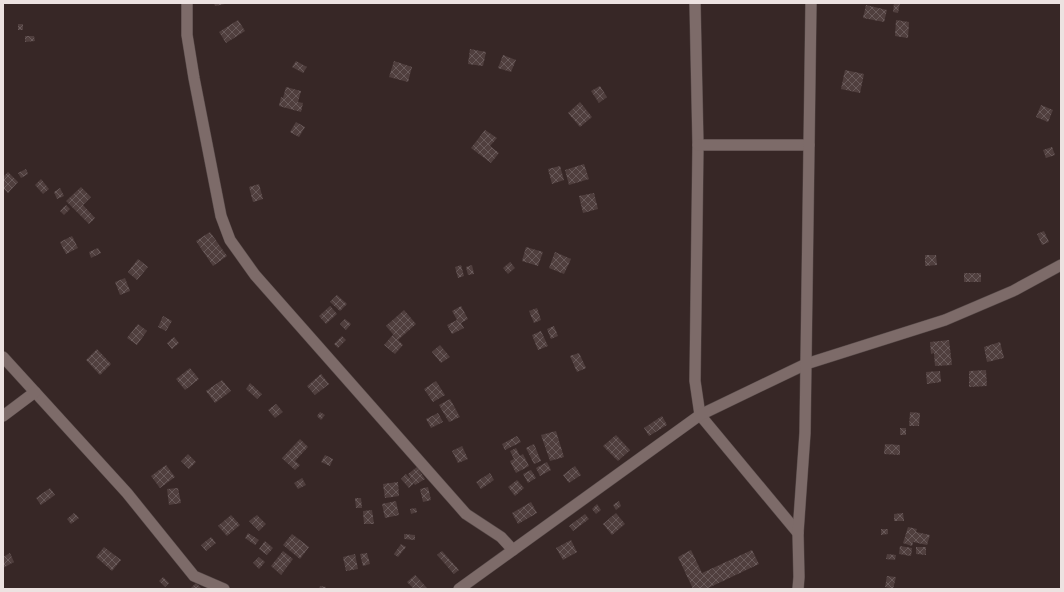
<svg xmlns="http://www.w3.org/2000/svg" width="1064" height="592" viewBox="0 0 1064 592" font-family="Mulish,sans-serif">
  <defs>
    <pattern id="building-cross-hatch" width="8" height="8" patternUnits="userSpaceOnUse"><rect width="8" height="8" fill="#503f3e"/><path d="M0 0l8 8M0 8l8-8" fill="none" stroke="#695a5a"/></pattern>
  </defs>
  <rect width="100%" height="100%" fill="#372726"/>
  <!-- building -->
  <g fill="url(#building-cross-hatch)">
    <polygon points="214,3 225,3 225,4 215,6"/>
    <polygon points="894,3 900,3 898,13 893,12"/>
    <polygon points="866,5 887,10 884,22 863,18"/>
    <polygon points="238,20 245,31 226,43 219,32"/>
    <polygon points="896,20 909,22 908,38 895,36"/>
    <rect x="18" y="24" width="5" height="6"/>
    <polygon points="25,36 34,36 35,41 25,42"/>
    <polygon points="470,49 486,52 483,66 468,64"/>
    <polygon points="503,55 516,60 511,72 498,68"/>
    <polygon points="296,61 307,67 303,73 292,67"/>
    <polygon points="394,61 412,67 408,82 389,77"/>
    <polygon points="845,70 864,74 860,93 841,89"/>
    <polygon points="600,86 607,97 599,103 591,91"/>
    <polygon points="286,87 301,91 298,102 303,103 301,112 279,106 281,97 283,98"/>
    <polygon points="580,102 592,117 580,127 568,113"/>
    <polygon points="1041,105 1053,110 1048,122 1036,117"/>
    <polygon points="296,122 305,127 299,137 290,132"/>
    <polygon points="485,130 497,138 490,146 499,153 491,163 471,148"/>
    <polygon points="1052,147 1055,155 1046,158 1043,150"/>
    <polygon points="584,164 589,179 569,185 565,170"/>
    <polygon points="560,166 564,180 552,184 548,169"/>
    <polygon points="26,169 28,174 21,178 18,173"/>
    <polygon points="8,172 18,182 8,193 3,188 3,177"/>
    <polygon points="41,179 49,189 43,194 35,185"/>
    <polygon points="259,184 263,199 253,202 249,187"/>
    <polygon points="81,187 91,197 83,205 95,218 89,224 66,201"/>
    <polygon points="60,188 64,196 57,199 54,192"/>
    <polygon points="594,193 598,209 583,213 579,196"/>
    <polygon points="66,205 70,209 64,215 60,211"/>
    <polygon points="1044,231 1049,242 1042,245 1037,234"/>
    <polygon points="210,232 227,256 213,266 196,241"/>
    <polygon points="72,236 78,248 66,254 60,242"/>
    <polygon points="526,247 543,252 538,266 522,261"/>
    <polygon points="98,248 101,253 91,258 89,252"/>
    <polygon points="555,252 571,259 564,274 549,268"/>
    <polygon points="925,255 936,255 937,265 925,266"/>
    <polygon points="138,259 148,267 137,280 128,272"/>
    <polygon points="510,262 515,268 508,274 503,268"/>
    <polygon points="461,265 464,276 458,278 455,267"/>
    <polygon points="472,265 474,274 468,275 466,267"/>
    <rect x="964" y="273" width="17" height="9"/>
    <polygon points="125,278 130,291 120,295 115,282"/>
    <polygon points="337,295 347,304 340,311 330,302"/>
    <polygon points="330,306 337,314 326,324 319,316"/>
    <polygon points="461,306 468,319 461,323 464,328 452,334 447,325 457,320 452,311"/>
    <polygon points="537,308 541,320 534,323 529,311"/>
    <polygon points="404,310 416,324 398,340 386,326"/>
    <polygon points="163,316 172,321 166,331 158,327"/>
    <polygon points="345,319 351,324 346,330 340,324"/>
    <polygon points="138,324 147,331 137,345 127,338"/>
    <polygon points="554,326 558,336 551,339 547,329"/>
    <polygon points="541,331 548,346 538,350 532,335"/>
    <polygon points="393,335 403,345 395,354 384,345"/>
    <polygon points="342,336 346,340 338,348 334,344"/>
    <polygon points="174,337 179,343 172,349 167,343"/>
    <polygon points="949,340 952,365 935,366 934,353 931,354 930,342"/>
    <polygon points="1000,342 1004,358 987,362 984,347"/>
    <polygon points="440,345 450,357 441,363 432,352"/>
    <polygon points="97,349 111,364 100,375 86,360"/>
    <polygon points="579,353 586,368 577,372 570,356"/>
    <polygon points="190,368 199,379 185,390 176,379"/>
    <polygon points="986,370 987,386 969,387 969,371"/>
    <polygon points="940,371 941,382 927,384 926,372"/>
    <polygon points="321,374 329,384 315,395 307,386"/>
    <polygon points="222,380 231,391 215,403 206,391"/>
    <polygon points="436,381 445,395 433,402 424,389"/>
    <polygon points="250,383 262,394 257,399 246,389"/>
    <polygon points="450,399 460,417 449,422 439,405"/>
    <polygon points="276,404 283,412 275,418 268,410"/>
    <polygon points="320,412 325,415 321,420 317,416"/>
    <polygon points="910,412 920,413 919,426 909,426"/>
    <polygon points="438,413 443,422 431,428 426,419"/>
    <polygon points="662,416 667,425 649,436 644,428"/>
    <rect x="900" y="428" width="6" height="7"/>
    <polygon points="556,431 564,457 550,461 541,435"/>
    <polygon points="616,435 630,450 618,461 603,446"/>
    <polygon points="517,436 521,442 505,450 502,444"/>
    <polygon points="300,439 308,447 295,461 300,465 295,470 282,458"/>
    <polygon points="534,444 541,461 534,464 526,448"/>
    <polygon points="885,444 900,445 900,455 884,454"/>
    <polygon points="462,446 468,459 458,463 452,451"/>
    <polygon points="516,448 520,456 523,454 529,466 516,473 510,461 514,459 510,451"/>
    <polygon points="188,454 196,462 189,469 181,461"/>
    <polygon points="325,455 333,459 330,466 321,462"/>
    <polygon points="547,462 551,470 540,476 536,468"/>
    <polygon points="166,465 175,477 160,488 151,476"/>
    <polygon points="575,466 581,475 569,483 563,475"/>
    <polygon points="417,467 425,479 415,485 408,474"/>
    <polygon points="531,470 536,478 528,483 523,474"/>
    <polygon points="490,473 494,480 481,489 476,482"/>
    <polygon points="406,474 414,483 409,488 401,479"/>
    <polygon points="302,478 306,485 298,489 294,483"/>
    <polygon points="517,480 524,488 515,496 508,487"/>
    <polygon points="398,482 399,496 385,498 383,484"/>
    <polygon points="428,487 431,500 423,502 420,489"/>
    <polygon points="50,488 55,495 41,505 36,498"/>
    <polygon points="178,488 181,503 169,505 167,489"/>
    <polygon points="355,498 361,498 362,508 356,508"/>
    <polygon points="396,501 399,515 385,518 382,504"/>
    <polygon points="619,501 621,506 616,510 613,505"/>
    <polygon points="531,502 537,513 518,524 512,513"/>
    <polygon points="597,504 601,510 596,514 592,509"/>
    <polygon points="416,508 417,512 411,514 410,509"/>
    <polygon points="372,510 374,524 364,524 363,511"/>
    <polygon points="74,513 79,518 71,524 67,519"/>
    <polygon points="616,513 625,524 612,535 603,524"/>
    <polygon points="903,513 904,521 894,521 894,514"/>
    <polygon points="585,514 589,519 573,531 569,526"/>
    <polygon points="231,515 240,525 227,536 218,526"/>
    <polygon points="257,515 266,524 259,531 249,521"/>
    <polygon points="908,527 917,529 916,532 930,535 927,545 913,542 912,546 903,543"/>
    <polygon points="881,529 888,529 888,534 881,535"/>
    <polygon points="248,533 259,540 255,545 245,538"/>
    <polygon points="292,534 309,547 300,559 283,545"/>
    <polygon points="404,534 415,535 415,540 404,539"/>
    <polygon points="211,537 216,543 206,551 201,545"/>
    <polygon points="571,540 577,552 563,560 556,548"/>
    <polygon points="265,541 273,548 267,555 259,549"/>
    <polygon points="401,544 406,547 398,557 394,554"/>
    <polygon points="900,546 912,548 911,556 899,554"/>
    <polygon points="104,547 121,560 112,571 96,557"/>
    <polygon points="916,547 926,547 926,555 916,554"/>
    <polygon points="691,550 702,573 752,550 759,564 706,589 693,589 678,557"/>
    <polygon points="283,551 293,559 281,575 271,566"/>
    <polygon points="442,551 459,570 454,574 437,555"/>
    <polygon points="10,553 14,562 3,568 3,557"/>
    <polygon points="367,553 370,564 363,566 360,554"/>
    <polygon points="355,554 358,569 346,571 343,557"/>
    <polygon points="887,554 896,555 895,560 886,559"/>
    <polygon points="259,557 265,562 259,569 253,563"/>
    <polygon points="415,575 427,588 425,589 414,589 407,582"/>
    <polygon points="887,576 896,577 893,589 885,587"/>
    <polygon points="163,577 169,583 165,587 159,581"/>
    <polygon points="196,583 202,589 190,589"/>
    <polygon points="320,586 326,587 325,589 319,589"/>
  </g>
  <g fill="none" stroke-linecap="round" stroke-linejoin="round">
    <!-- minor casing -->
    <g stroke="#544746" stroke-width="12">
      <g id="minor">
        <polyline points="187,3 187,35 194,78 221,216 230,240 255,275 466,514 501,537 513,550"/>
        <polyline points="695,3 698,145 695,381 700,415 798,533"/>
        <polyline points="698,145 809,145"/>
        <polyline points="3,357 127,493 194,576 224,589"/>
        <polyline points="3,416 35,392"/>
        <polyline points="459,589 700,415 806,364 945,320 1013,291 1061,265"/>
        <polyline points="798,589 799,577 798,533 805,433 811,3"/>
      </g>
    </g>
    <!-- minor -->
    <use href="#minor" stroke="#7d6b69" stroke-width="11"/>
  </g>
  <!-- border -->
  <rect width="1064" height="592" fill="none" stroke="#ece2e1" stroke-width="8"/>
</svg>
